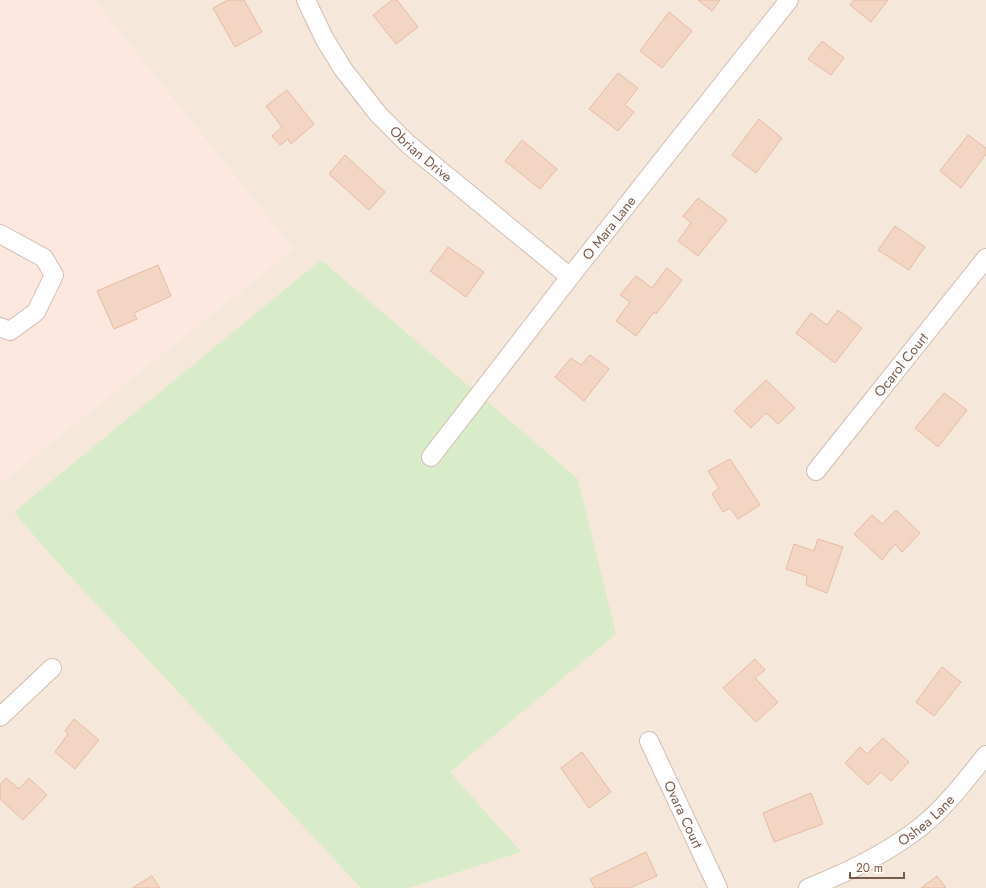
<svg xmlns="http://www.w3.org/2000/svg" width="986" height="888" viewBox="0 0 986 888" font-family="Jost,sans-serif">
  <rect width="100%" height="100%" fill="#fdf6ec"/>
  <!-- residential -->
  <polygon fill="#f5e8da" points="94,0 986,0 986,888 0,888 0,483 293,249"/>
  <!-- commercial -->
  <polygon fill="#fde8e0" points="0,0 94,0 293,249 0,483"/>
  <!-- green -->
  <polygon fill="#d8ecc9" points="321,260 578,479 616,634 450,772 521,852 409,888 361,888 56,561 14,512"/>
  <!-- building -->
  <g fill="#f3d5c3" stroke="#e6bba3">
    <polygon points="228,0 244,0 262,32 235,47 213,8"/>
    <polygon points="392,0 397,0 418,27 396,44 373,15"/>
    <polygon points="698,0 720,0 712,11"/>
    <polygon points="854,0 888,0 871,22 850,5"/>
    <polygon points="669,12 692,31 662,68 640,51"/>
    <polygon points="822,41 844,58 831,75 808,59"/>
    <polygon points="618,73 638,88 625,105 634,112 618,131 589,109"/>
    <polygon points="287,90 314,124 291,144 288,139 280,145 272,136 282,127 266,106"/>
    <polygon points="759,119 782,138 756,173 732,155"/>
    <polygon points="968,135 986,148 986,154 961,188 940,171"/>
    <polygon points="522,140 557,169 540,189 505,161"/>
    <polygon points="345,155 385,192 369,210 329,174"/>
    <polygon points="698,198 727,220 698,256 678,241 691,223 683,216"/>
    <polygon points="895,226 925,247 909,270 878,250"/>
    <polygon points="448,247 484,272 466,297 430,271"/>
    <polygon points="158,265 171,296 134,313 137,319 114,329 97,291"/>
    <polygon points="667,268 682,280 656,314 654,312 636,336 616,321 630,302 620,295 636,276 652,288"/>
    <polygon points="838,310 862,328 835,363 796,333 811,313 827,325"/>
    <polygon points="590,355 609,369 584,401 555,377 571,358 581,365"/>
    <polygon points="766,380 795,408 778,424 766,413 751,428 734,411"/>
    <polygon points="944,393 967,410 938,447 915,428"/>
    <polygon points="730,459 760,505 738,519 730,508 723,512 712,494 719,488 708,471"/>
    <polygon points="896,510 920,533 902,552 895,544 882,560 854,534 872,515 882,524"/>
    <polygon points="818,539 843,547 827,593 806,585 807,576 786,569 794,544 814,551"/>
    <polygon points="755,659 765,670 755,678 778,702 756,722 723,688"/>
    <polygon points="942,667 961,682 934,716 916,702"/>
    <polygon points="74,719 99,740 75,769 55,752 68,734 65,731"/>
    <polygon points="883,738 909,762 891,781 881,772 868,785 845,763 860,747 867,754"/>
    <polygon points="582,752 611,792 589,808 561,768"/>
    <polygon points="6,778 19,789 29,778 47,795 23,820 0,799 0,785"/>
    <polygon points="811,793 823,824 774,842 763,813"/>
    <polygon points="646,852 657,876 630,888 595,888 590,879"/>
    <polygon points="152,876 160,888 132,888"/>
    <polygon points="937,876 946,888 921,888"/>
  </g>
  <g fill="none" stroke-linecap="round" stroke-linejoin="round">
    <!-- minor casing -->
    <g stroke="#d1beb0" stroke-width="20">
      <g id="minor">
        <path id="s1" d="M306,0L324,38L343,69L378,114L408,144L570,277"/>
        <polyline points="0,234 44,258 54,275 36,312 10,331 0,327"/>
        <path id="s2" d="M431,457L570,277L789,0"/>
        <path id="s3" d="M816,471L986,258"/>
        <polyline points="0,717 52,668"/>
        <path id="s4" d="M649,741L718,888"/>
        <path id="s5" d="M808,888C846,873 891,851 923,825C947,805 966,780 986,755"/>
      </g>
    </g>
    <!-- minor -->
    <use href="#minor" stroke="#fff" stroke-width="18"/>
  </g>
  <g text-anchor="middle" dominant-baseline="central" stroke-width="3" stroke-linejoin="round" paint-order="stroke">
    <!-- street labels -->
    <g font-size="14" fill="#7a5c4d" stroke="#fffaf3">
      <text stroke="none"><textPath href="#s1" startOffset="194">Obrian Drive</textPath></text>
      <text stroke="none"><textPath href="#s2" startOffset="290">O Mara Lane</textPath></text>
      <text stroke="none"><textPath href="#s3" startOffset="136">Ocarol Court</textPath></text>
      <text stroke="none"><textPath href="#s4" startOffset="81">Ovara Court</textPath></text>
      <text stroke="none"><textPath href="#s5" startOffset="137">Oshea Lane</textPath></text>
    </g>
  </g>
  <!-- scale -->
  <path d="M850 872v6h54v-6" fill="none" stroke="#7a5c4d" stroke-width="2"/>
  <text x="856" y="872" font-size="12" fill="#7a5c4d" stroke="#fffaf3" stroke-width="3" paint-order="stroke">20 m</text>
</svg>
